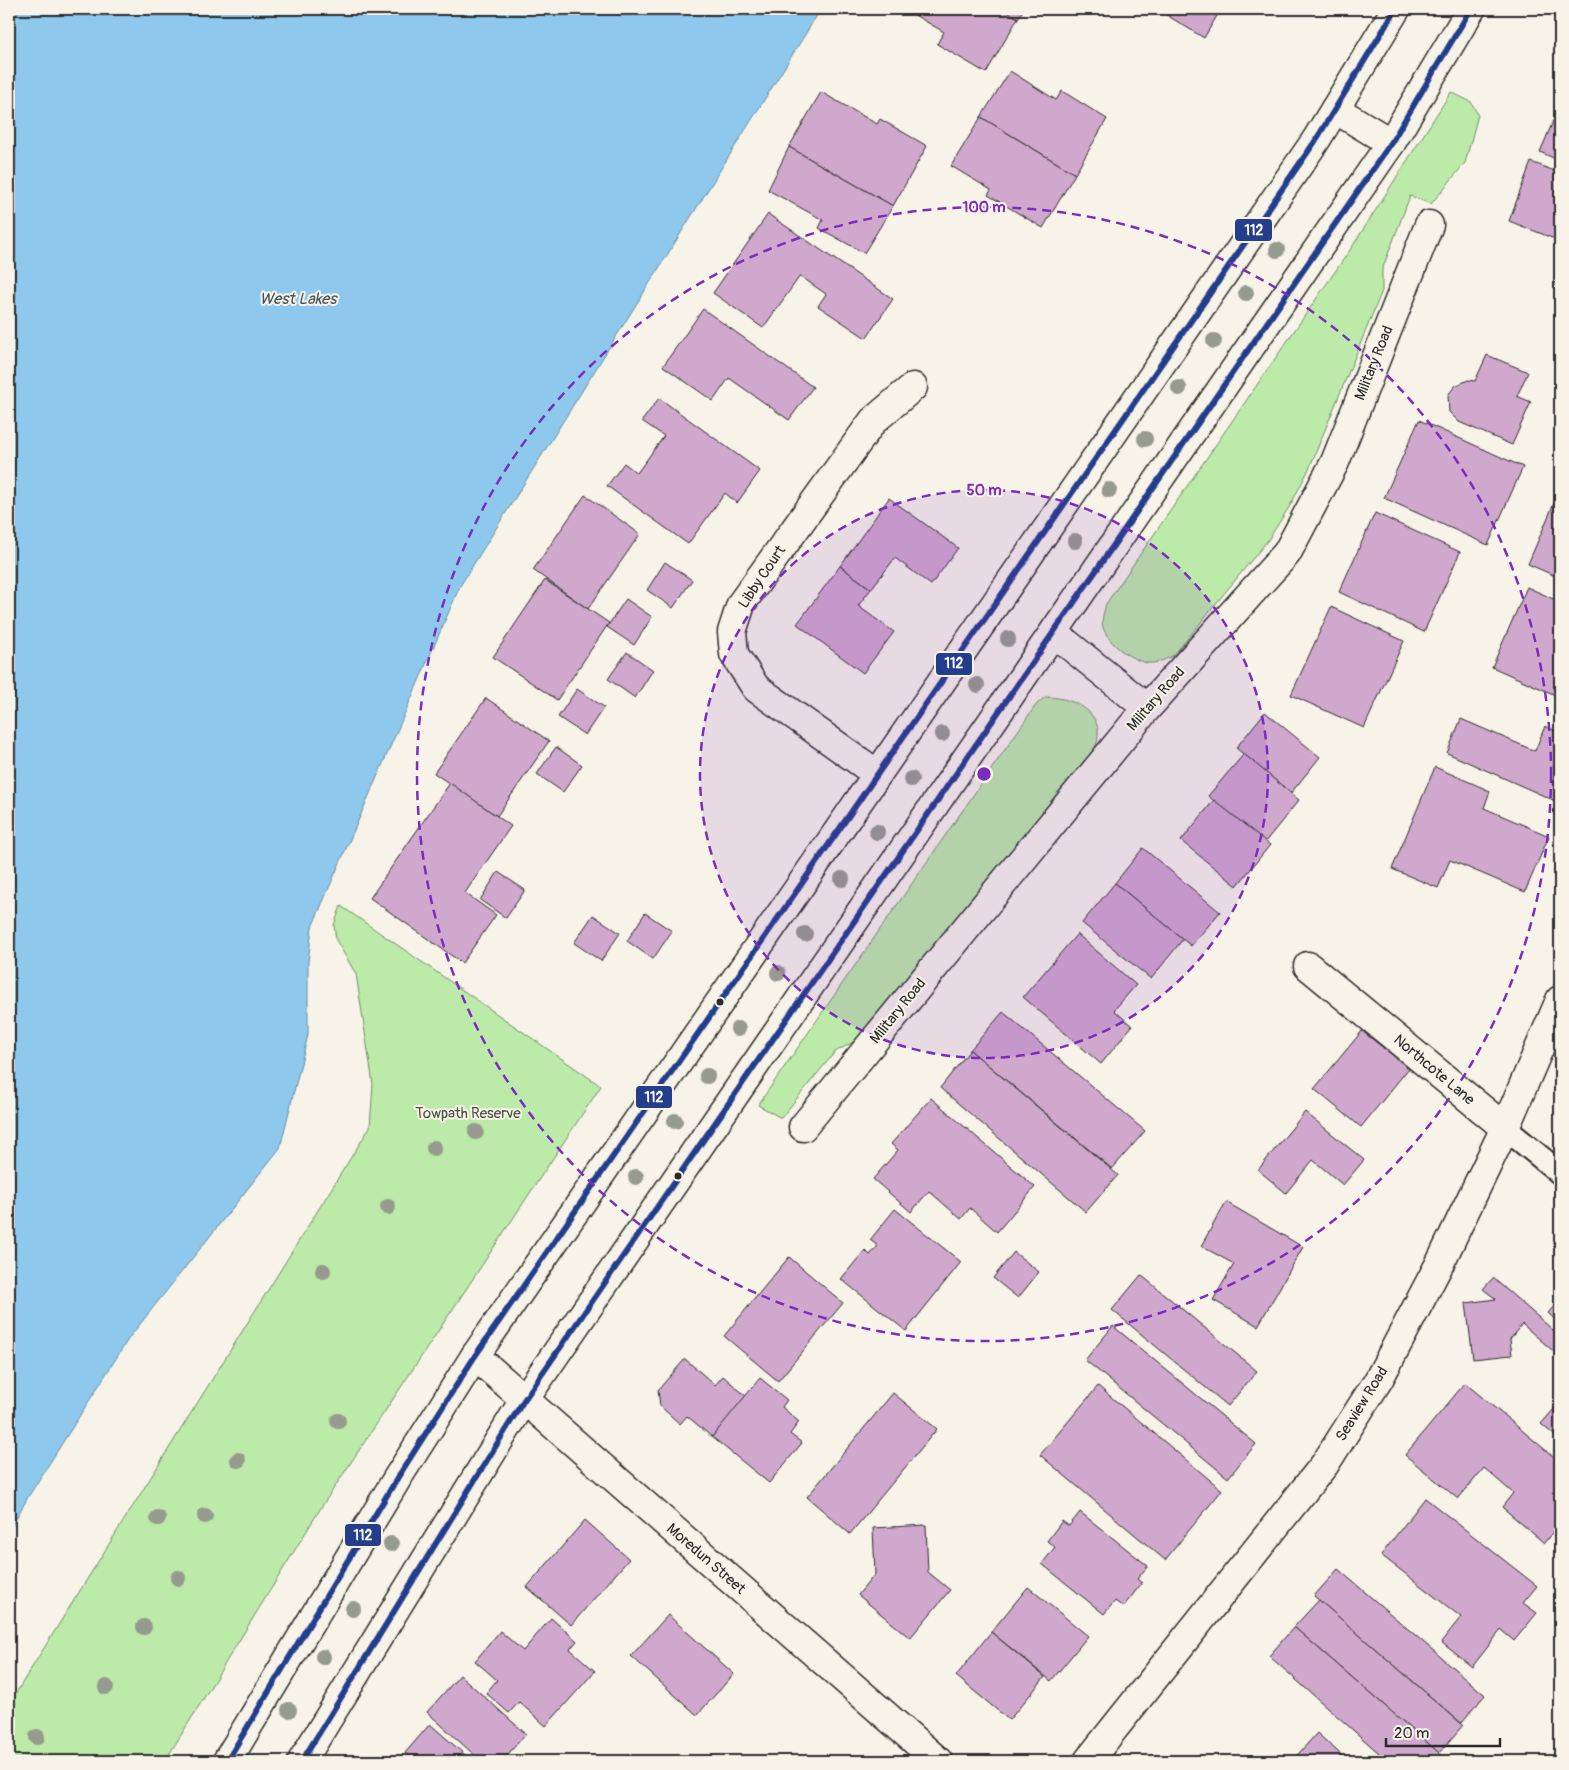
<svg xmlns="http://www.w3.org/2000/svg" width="1569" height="1770" viewBox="0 0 1569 1770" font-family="Pangolin,sans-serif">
  <rect width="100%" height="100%" fill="#f7f3e8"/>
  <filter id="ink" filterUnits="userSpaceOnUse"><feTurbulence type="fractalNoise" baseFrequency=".02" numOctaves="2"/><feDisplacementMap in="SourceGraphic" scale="10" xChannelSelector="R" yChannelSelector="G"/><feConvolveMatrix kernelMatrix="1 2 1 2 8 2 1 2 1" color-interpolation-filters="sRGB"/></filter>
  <g filter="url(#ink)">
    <!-- green -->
    <g fill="#bceaa8" stroke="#748a6a">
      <path d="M1451,92L1471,102L1478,115L1465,163L1431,204L1410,196L1382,270V291L1309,469L1291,504L1268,540L1174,655C1166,659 1157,664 1148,663C1131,660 1108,644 1103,627C1101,619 1104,612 1106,604L1352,247Z"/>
      <path d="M1045,697C1076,697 1110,715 1094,751L855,1041L835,1052L781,1118L758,1105L1036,705Z"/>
      <polygon points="341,906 601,1086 322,1506 165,1761 9,1761 9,1704 370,1127 373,1084 356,974 336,940 334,925"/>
    </g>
    <!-- water -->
    <polygon fill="#8ec9ed" stroke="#668a9f" points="9,9 821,9 460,586 312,927 308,962 308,1035 280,1148 129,1338 28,1497 9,1531"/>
    <!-- building -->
    <g fill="#d0a7cd" stroke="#2b2b2b">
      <polygon points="904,9 1003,9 1018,18 986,73 937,44 944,32"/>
      <polygon points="1003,9 1024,9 1018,18"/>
      <polygon points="1162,9 1221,9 1204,38 1160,11"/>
      <polygon points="1010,71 1056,100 1062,91 1107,119 1075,174 981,117"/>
      <polygon points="821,92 877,124 880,119 927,146 893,206 789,147"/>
      <polygon points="1560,105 1560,161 1540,152"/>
      <polygon points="981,117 1075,174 1043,228 988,195 991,190 951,166"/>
      <polygon points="789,147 893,206 864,253 819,228 823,220 768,190"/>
      <polygon points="1531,162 1560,173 1560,241 1509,221"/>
      <polygon points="768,214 893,299 866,338 818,306 826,294 800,276 763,328 713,293"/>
      <polygon points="703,309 813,387 789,420 729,378 713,401 663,366"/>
      <polygon points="1487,355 1528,372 1517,396 1531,402 1512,445 1459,422 1449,412 1448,395 1455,386 1468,380 1475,381"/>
      <polygon points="659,398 760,471 737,503 725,493 688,544 607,486 624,463 637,473 664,436 642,421"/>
      <polygon points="1419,420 1523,467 1488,545 1384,498"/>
      <polygon points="1560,489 1560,578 1528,564"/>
      <polygon points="585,495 640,534 588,609 533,570"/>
      <polygon points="889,498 958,548 931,585 895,558 871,589 840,566"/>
      <polygon points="1375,513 1460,552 1424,632 1339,592"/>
      <polygon points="665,562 692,580 673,608 647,590"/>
      <polygon points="840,566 871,589 858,606 894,632 863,673 797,624"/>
      <polygon points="545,580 609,623 557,700 493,657"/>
      <polygon points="1527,587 1560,602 1560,697 1492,667"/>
      <polygon points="626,599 652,617 634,645 607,627"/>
      <polygon points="1331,607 1404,641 1364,728 1291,695"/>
      <polygon points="627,652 653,670 635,698 608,679"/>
      <polygon points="577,689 604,707 585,735 558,717"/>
      <polygon points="486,698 549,741 497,816 434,773"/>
      <polygon points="1265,712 1320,757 1291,793 1236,748"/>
      <polygon points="1461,719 1535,751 1545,726 1560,733 1560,803 1447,753"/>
      <polygon points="556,747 582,765 563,792 537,774"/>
      <polygon points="1244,754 1299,800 1265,842 1208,796"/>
      <polygon points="1435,767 1490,791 1484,808 1549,836 1525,892 1450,860 1438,888 1392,869"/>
      <polygon points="450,783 511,826 465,893 496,915 462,963 370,898"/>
      <polygon points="1214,800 1270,845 1237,886 1181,841"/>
      <polygon points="1143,848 1220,912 1191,946 1115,883"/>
      <polygon points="498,872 525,890 506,918 480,900"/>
      <polygon points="1115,883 1183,939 1151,979 1082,923"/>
      <polygon points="645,913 672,931 653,959 627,941"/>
      <polygon points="593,915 620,933 601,961 574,943"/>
      <polygon points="1077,934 1136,985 1114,1010 1132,1026 1101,1064 1023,997"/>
      <polygon points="1003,1012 1145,1131 1112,1169 970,1050"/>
      <polygon points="1362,1031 1409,1068 1361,1127 1314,1089"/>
      <polygon points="970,1050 1118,1175 1086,1212 940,1088"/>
      <polygon points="931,1098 1035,1187 997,1232 970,1208 961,1219 929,1191 911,1212 873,1179 898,1150 891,1144"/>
      <polygon points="1305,1112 1364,1160 1343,1185 1313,1160 1286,1193 1258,1170"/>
      <polygon points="1226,1202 1303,1247 1258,1326 1213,1300 1234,1264 1201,1246"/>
      <polygon points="895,1209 961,1262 906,1331 841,1279 865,1250 870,1255 878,1246 870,1240"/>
      <polygon points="1014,1252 1039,1272 1018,1298 993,1278"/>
      <polygon points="789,1257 843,1303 778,1381 724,1336"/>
      <polygon points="1141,1275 1257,1371 1228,1406 1112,1310"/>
      <polygon points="1493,1278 1560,1336 1560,1357 1522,1324 1510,1339 1512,1355 1473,1359 1466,1303 1496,1299 1483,1289"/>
      <polygon points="1560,1299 1560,1324 1548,1313"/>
      <polygon points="1113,1326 1256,1444 1228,1478 1085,1360"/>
      <polygon points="685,1359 715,1385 723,1376 747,1397 712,1437 687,1416 680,1424 660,1406 658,1390"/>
      <polygon points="760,1378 787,1400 782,1407 799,1422 790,1434 802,1443 769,1483 712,1437"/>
      <polygon points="1465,1383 1560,1462 1560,1523 1544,1543 1502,1507 1513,1493 1484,1468 1458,1499 1405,1455"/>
      <polygon points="1098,1386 1222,1490 1165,1560 1040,1455"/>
      <polygon points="893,1393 937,1429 850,1534 807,1497"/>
      <polygon points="1560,1402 1560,1440 1541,1424"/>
      <polygon points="1425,1498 1537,1586 1523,1603 1537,1613 1514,1641 1501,1630 1472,1667 1441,1642 1461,1617 1381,1555"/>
      <polygon points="1080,1512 1148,1566 1137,1579 1142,1583 1123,1607 1115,1601 1104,1614 1042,1564 1055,1547 1047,1541 1062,1521 1069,1526"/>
      <polygon points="585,1520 629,1559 571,1625 527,1587"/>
      <polygon points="926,1525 928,1572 950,1590 910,1638 858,1595 875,1574 873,1528"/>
      <polygon points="1338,1569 1485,1695 1461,1723 1314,1596"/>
      <polygon points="1028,1587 1088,1636 1051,1681 991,1632"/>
      <polygon points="1319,1600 1463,1725 1439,1753 1294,1627"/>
      <polygon points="668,1615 734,1674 697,1715 631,1656"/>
      <polygon points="551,1618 577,1641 570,1649 595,1671 546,1726 519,1702 509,1713 486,1693 497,1680 475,1661 500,1631 523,1651"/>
      <polygon points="1294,1627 1445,1758 1442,1761 1388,1761 1269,1656"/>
      <polygon points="991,1632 1045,1677 1009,1720 956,1676"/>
      <polygon points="460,1675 526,1734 502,1761 481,1761 427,1712"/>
      <polygon points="430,1724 472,1761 414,1761 405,1753"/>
      <polygon points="1317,1733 1348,1761 1292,1761"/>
    </g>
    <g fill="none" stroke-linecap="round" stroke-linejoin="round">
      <!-- service casing -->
      <g stroke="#2b2b2b" stroke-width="26">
        <polyline id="service" points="1505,1128 1560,1173"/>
      </g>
      <!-- minor casing -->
      <g stroke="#2b2b2b" stroke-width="31">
        <g id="minor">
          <polyline points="877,774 756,688 734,654 732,632 741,604 873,421 913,387"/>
          <polyline points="1308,966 1505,1128"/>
          <polyline points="803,1127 1147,708 1287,553 1335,462 1429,225"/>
          <polyline points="475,1356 938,1761"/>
          <polyline points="1088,1761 1325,1464 1379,1379 1440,1263 1505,1128 1560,1000"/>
        </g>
      </g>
      <!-- secondary casing -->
      <g stroke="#2b2b2b" stroke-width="31">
        <g id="secondary">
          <polyline points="1335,109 1391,143"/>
          <polyline points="1054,633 1147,708"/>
          <polyline points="227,1761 398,1477 475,1356 1316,140 1396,9"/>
          <polyline points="302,1761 524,1400 1391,143 1471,9"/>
        </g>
      </g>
      <!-- service -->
      <use href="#service" stroke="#f7f3e8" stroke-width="22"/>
      <!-- minor -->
      <use href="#minor" stroke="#f7f3e8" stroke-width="28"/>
      <!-- secondary -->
      <use href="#secondary" stroke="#f7f3e8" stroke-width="28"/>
      <!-- bus-1 casing -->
      <g stroke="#f7f3e8" stroke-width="10">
        <g id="bus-1">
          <polyline points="227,1761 398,1477 475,1356 1316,140 1396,9"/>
          <polyline points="302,1761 524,1400 1391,143 1471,9"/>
        </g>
      </g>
      <!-- bus-1 -->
      <use href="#bus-1" stroke="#243e8c" stroke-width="6"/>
    </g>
    <!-- trees -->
    <g fill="#979a8e">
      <circle cx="1277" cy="250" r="8"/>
      <circle cx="1246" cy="293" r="8"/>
      <circle cx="1214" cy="341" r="8"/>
      <circle cx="1179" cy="388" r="8"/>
      <circle cx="1145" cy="439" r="8"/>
      <circle cx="1109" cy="490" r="8"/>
      <circle cx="1075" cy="541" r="8"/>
      <circle cx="1008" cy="639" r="8"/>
      <circle cx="977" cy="685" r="8"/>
      <circle cx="942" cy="734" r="8"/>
      <circle cx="911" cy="779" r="8"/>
      <circle cx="877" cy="832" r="8"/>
      <circle cx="842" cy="879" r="8"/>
      <circle cx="805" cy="934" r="8"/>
      <circle cx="778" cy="973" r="8"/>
      <circle cx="738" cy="1029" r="8"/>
      <circle cx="707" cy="1076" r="8"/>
      <circle cx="675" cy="1121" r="8"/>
      <circle cx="476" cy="1132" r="8"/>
      <circle cx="434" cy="1148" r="8"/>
      <circle cx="636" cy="1177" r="8"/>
      <circle cx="388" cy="1207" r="8"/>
      <circle cx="323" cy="1271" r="8"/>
      <circle cx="338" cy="1421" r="8"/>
      <circle cx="238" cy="1460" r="8"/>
      <circle cx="205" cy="1516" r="8"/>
      <circle cx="158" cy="1518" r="8"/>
      <circle cx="391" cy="1544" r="8"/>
      <circle cx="178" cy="1578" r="8"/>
      <circle cx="353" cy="1609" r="8"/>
      <circle cx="144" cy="1627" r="8"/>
      <circle cx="323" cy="1657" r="8"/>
      <circle cx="106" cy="1687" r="8"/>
      <circle cx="289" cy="1710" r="8"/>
      <circle cx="37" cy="1737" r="8"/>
    </g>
  </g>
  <!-- distance rings -->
  <circle cx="984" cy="774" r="284" fill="#7b2cbf" fill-opacity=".12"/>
  <g fill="none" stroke="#7b2cbf" stroke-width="2.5" stroke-dasharray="9 6">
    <circle cx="984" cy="774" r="284"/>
    <circle cx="984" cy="774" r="567"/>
  </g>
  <!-- markers -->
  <g fill="#2b2b2b" stroke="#f7f3e8" stroke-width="2">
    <circle cx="720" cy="1002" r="4.5"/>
    <circle cx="678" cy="1176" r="4.5"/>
  </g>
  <g text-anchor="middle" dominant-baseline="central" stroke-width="4" stroke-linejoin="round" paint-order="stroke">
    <!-- street labels -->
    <g font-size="15" fill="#2b2b2b" stroke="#f7f3e8">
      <text transform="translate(1374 363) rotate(-68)">Military Road</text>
      <text transform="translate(762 577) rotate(-56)">Libby Court</text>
      <text transform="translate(1156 699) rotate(-49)">Military Road</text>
      <text transform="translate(898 1011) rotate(-51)">Military Road</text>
      <text transform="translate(1434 1070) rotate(40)">Northcote Lane</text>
      <text transform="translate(1362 1404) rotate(-58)">Seaview Road</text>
      <text transform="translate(706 1559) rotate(41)">Moredun Street</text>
    </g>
    <!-- park labels -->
    <g font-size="15" fill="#485144" stroke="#f7f3e8">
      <text x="468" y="1113">Towpath Reserve</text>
    </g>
    <!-- water labels -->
    <g font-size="16" font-style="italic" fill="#44525c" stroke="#f7f3e8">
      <text x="298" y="299">West Lakes</text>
    </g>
  </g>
  <circle cx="984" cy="774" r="8" fill="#7b2cbf" stroke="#f7f3e8" stroke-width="2.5"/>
  <g font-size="15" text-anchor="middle" font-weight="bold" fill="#7b2cbf" stroke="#f7f3e8" stroke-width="4" stroke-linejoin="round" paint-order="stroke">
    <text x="984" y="212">100 m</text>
    <text x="984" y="495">50 m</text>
  </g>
  <g stroke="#f7f3e8" stroke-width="2">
    <rect x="1234" y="218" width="39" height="24" rx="5" fill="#243e8c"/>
    <rect x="935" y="652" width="38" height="24" rx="5" fill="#243e8c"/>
    <rect x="635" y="1085" width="38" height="24" rx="5" fill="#243e8c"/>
    <rect x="344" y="1523" width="38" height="24" rx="5" fill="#243e8c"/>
  </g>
  <g font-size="14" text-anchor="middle" font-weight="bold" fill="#fff">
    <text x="1254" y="235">112</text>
    <text x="954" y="668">112</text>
    <text x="654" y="1102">112</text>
    <text x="363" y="1540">112</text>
  </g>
  <!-- margin -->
  <rect width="1569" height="1770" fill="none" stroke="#f7f3e8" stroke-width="30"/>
  <rect x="15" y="15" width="1539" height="1740" fill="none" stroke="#2b2b2b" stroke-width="2" filter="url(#ink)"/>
  <!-- scale -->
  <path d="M1386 1738v8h114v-8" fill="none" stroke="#2b2b2b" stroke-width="2.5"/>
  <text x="1394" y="1738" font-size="15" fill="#2b2b2b" stroke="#f7f3e8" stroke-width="4" paint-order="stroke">20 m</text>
</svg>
